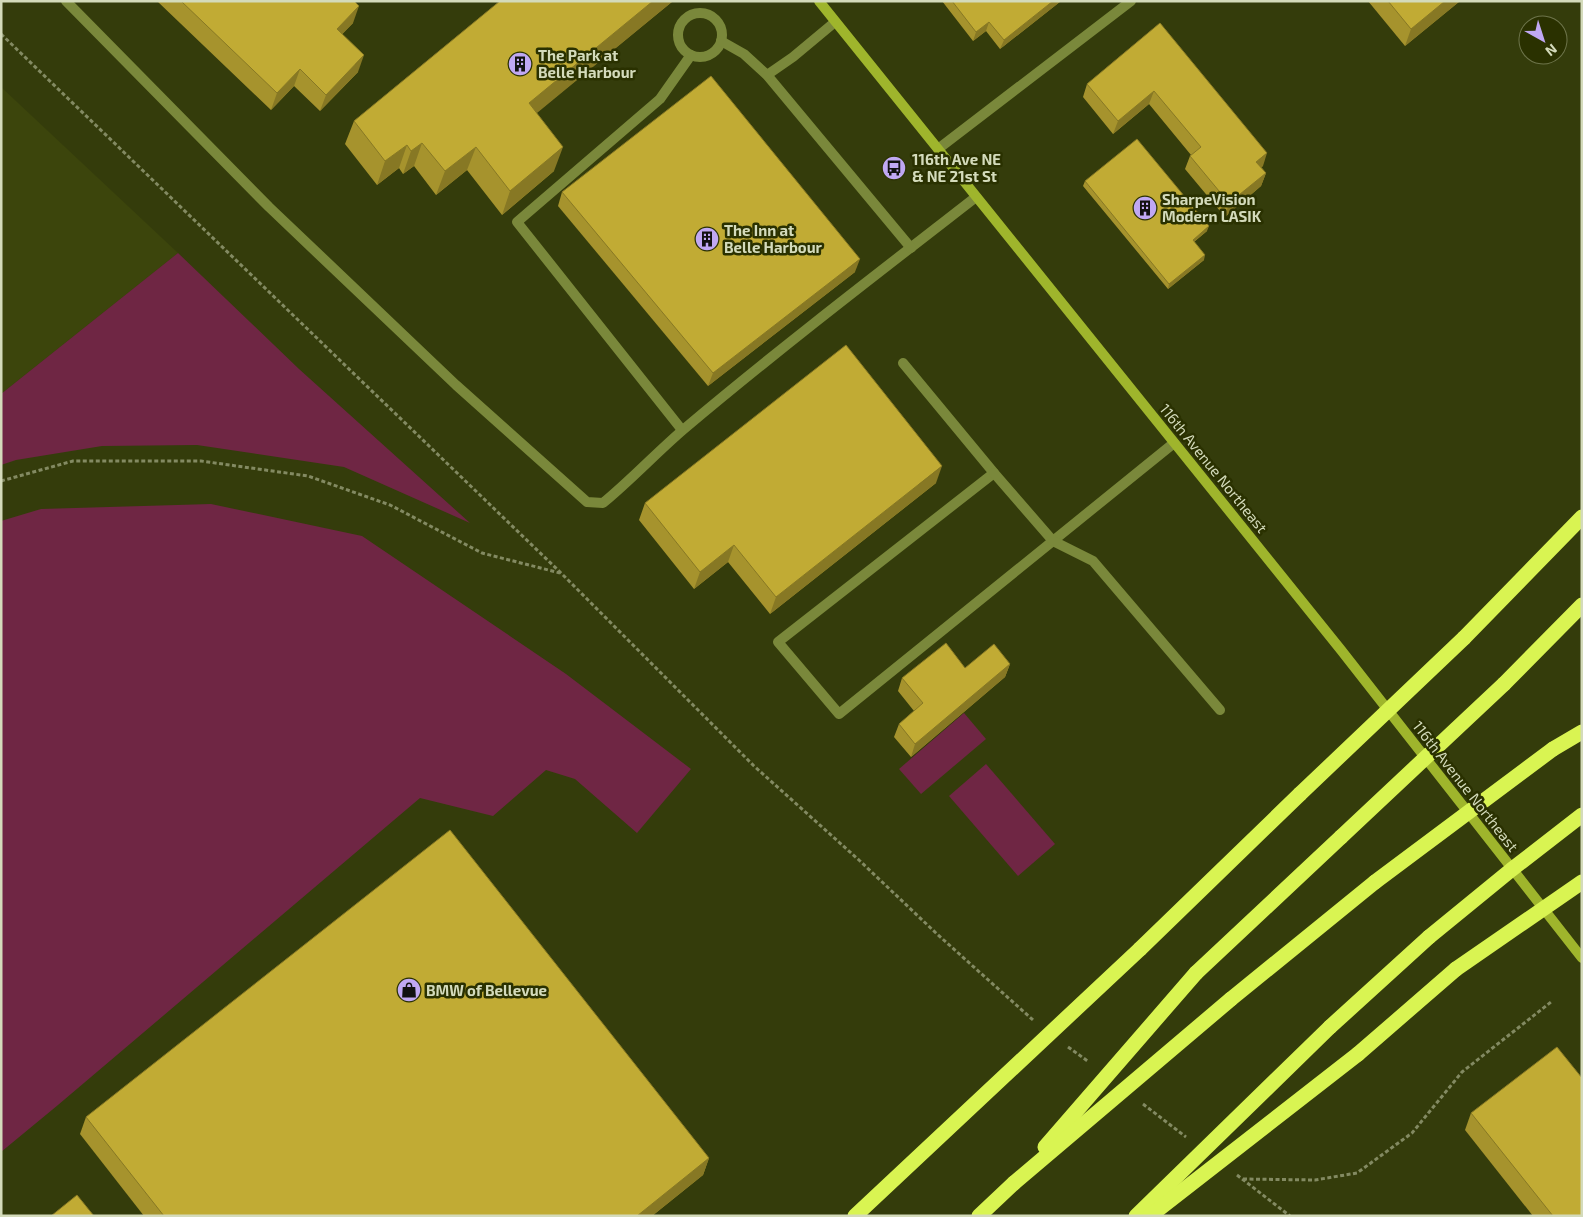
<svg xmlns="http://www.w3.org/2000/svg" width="1583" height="1217" viewBox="0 0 1583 1217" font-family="'Exo 2',sans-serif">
  <rect width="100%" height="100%" fill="#343c0b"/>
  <!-- built -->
  <polygon fill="#3c450c" points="1,87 178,253 1,394"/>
  <!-- green -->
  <g fill="#6f2644">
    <polygon points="178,253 299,369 470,523 344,467 197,445 102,446 16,460 1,465 1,394"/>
    <polygon points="211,504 362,536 566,674 691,769 637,833 575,779 546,770 493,816 420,798 58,1105 1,1152 1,521 41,509"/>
    <polygon points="964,713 986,739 921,794 899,769"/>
    <polygon points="986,764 1055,844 1018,876 949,796"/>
  </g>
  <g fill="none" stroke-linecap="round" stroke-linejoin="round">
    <!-- path -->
    <g stroke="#838a62" stroke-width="3" stroke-dasharray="4 2.5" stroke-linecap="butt">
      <polyline points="1,34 561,573 754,766 860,861 937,934 1033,1020"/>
      <polyline points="1,481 73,461 201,461 308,476 390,505 482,553 560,573"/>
      <polyline points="1068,1047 1089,1062"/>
      <polyline points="1143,1104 1186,1137"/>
      <polyline points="1237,1175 1290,1216"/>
      <polyline points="1243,1179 1315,1180 1357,1173 1412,1133 1462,1072 1551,1002"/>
    </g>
    <!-- lane -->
    <g stroke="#7a883b" stroke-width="10">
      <path d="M66,1L269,207L456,385L587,502L603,503C631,480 656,453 684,429C779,349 878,273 976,197"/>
      <circle cx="700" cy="35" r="22"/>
      <polyline points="721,41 744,54 767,75 911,248"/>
      <polyline points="767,75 793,57 835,22"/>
      <polyline points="938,149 1131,1"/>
      <polyline points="903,363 994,473 778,642 839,714 1174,443"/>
      <polyline points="682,430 517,222 660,99 691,55"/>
      <polyline points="994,473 1053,541 1093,561 1220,710"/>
    </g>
    <!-- secondary -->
    <polyline stroke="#9fb52c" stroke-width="10" points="819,1 1341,650 1582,958"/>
    <!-- highway -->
    <g stroke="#d9f452" stroke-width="15">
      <polyline points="1464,638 1582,517"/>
      <polyline points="1504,684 1582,605"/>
      <polyline points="1553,749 1582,732"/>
      <polyline points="1140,949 1300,794"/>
      <polyline points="1196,973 1341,837"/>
      <polyline points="1231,999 1375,882"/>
      <polyline points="1330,1027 1429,937"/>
      <polyline points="1358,1054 1456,969"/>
      <polyline points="979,1216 1014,1183"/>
    </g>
    <!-- highway-bridge -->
    <g stroke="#d9f452" stroke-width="15">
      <polyline points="1300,794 1464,638"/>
      <polyline points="1341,837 1504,684"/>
      <polyline points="1375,882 1553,749"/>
      <polyline points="1429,937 1511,870 1582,815"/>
      <polyline points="1456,969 1582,882"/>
      <polyline points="1045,1147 1196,973"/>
      <polyline points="1014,1183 1231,999"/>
      <polyline points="855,1216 1140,949"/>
      <polyline points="1136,1216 1330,1027"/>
      <polyline points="1150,1216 1358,1054"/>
    </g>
  </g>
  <!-- wall -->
  <g fill="#a6932d">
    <polygon points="157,1 354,1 353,23 342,34 358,72 320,111 294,86 271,110"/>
    <polygon points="500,1 673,1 536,113 554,171 502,215 467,170 436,195 414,166 403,174 399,168 377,185 345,144 354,121"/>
    <polygon points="942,1 1061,1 1000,49 986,31 973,41"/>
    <polygon points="1368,1 1460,1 1405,46"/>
    <polygon points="1160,23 1263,166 1261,167 1266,173 1261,186 1225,217 1185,169 1190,156 1191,155 1149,104 1113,134 1083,97 1087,84"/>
    <polygon points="1085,181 1207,231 1194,242 1204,260 1168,289 1083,186"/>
    <polygon points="562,192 855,272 708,386 558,206"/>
    <polygon points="936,483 770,614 728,562 694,589 639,520 645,503"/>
    <polygon points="1010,664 1005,677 911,757 894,737 899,724 914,711 898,691 902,678 965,668"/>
    <polygon points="1471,1113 1582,1216 1533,1216 1465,1130"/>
    <polygon points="86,1117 709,1158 703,1175 652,1216 144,1216 80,1134"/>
  </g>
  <!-- shaded-wall -->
  <g fill="#877824">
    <polygon points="653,1 673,1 520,127 529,103"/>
    <polygon points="1053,1 1061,1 1000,49 1004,40"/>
    <polygon points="1445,1 1460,1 1405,46 1411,29"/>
    <polygon points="359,6 353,23 331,46 337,29"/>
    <polygon points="989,22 986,31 973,41 976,32"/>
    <polygon points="364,55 358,72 320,111 326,95"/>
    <polygon points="300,69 294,86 271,110 277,93"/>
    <polygon points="1154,91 1149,104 1113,134 1118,121"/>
    <polygon points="422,143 414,166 403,174 411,151"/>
    <polygon points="407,145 399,168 377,185 385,161"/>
    <polygon points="476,147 467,170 436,195 445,171"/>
    <polygon points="563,147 554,171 502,215 510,191"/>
    <polygon points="1267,153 1263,166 1252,175 1256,162"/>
    <polygon points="1266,173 1261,186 1225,217 1229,203"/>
    <polygon points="1209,226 1207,231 1191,244 1193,240"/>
    <polygon points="1205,255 1204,260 1168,289 1169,284"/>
    <polygon points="860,259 855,272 708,386 713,373"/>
    <polygon points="942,466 936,483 770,614 776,597"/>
    <polygon points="734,545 728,562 694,589 700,572"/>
    <polygon points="1010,664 1005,677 911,757 915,744"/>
    <polygon points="709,1158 703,1175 652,1216 637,1216"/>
  </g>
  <!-- building -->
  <g fill="#c1ab34" stroke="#877824">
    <polygon points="181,1 354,1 359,6 337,29 364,55 326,95 300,69 277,93"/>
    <polygon points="500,1 653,1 529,103 563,147 510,191 476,147 445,171 422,143 411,151 407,145 385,161 354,121"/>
    <polygon points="952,1 1053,1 1004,40 989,22 976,32"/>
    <polygon points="1388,1 1445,1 1411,29"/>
    <polygon points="1160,23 1267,153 1256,162 1266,173 1229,203 1190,156 1201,147 1154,91 1118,121 1087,84"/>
    <polygon points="711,76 860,259 713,373 562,192"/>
    <polygon points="1137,139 1209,226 1193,240 1205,255 1169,284 1085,181"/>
    <polygon points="846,345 942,466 776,597 734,545 700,572 645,503"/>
    <polygon points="946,643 965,668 994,644 1010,664 915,744 899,724 923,703 902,678"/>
    <polygon points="450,830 709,1158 637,1216 164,1216 86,1117"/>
    <polygon points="1557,1047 1582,1078 1582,1216 1553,1216 1471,1113"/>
    <polygon points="77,1195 94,1216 51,1216"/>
  </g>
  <!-- icons -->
  <defs>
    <g id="building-disc" transform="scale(1.25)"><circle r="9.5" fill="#c0a8f3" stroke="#2a3100"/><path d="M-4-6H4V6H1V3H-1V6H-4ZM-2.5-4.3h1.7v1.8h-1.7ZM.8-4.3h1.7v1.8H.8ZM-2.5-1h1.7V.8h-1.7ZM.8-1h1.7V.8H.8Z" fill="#111"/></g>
    <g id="bus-disc" transform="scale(1.25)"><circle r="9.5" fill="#c0a8f3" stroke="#2a3100"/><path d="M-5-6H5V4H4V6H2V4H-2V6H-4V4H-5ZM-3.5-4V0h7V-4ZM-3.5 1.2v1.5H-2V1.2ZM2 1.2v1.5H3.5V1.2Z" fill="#111"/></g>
    <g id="shop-disc" transform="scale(1.25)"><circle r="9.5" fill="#c0a8f3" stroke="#2a3100"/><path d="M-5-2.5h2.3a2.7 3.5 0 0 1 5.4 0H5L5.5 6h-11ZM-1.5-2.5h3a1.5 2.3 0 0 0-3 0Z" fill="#111"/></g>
  </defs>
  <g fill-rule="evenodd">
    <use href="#building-disc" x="520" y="64"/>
    <use href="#bus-disc" x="894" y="168"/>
    <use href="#building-disc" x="1145" y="208"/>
    <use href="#building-disc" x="707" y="239"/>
    <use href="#shop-disc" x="409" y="990"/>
  </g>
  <g text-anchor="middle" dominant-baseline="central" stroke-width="5" stroke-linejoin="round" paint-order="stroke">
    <!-- poi labels -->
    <g font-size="15" font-weight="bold" fill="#d4dbbb" stroke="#2a3100" text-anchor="start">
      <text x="538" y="55">The Park at<tspan x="538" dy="17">Belle Harbour</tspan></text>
      <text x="912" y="159">116th Ave NE<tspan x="912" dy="17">&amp; NE 21st St</tspan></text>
      <text x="1162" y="199">SharpeVision<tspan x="1162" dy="17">Modern LASIK</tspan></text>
      <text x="724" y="230">The Inn at<tspan x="724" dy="17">Belle Harbour</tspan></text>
      <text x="426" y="990">BMW of Bellevue</text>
    </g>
    <!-- street labels -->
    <g font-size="15" fill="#d4dbbb" stroke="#2a3100">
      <text transform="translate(1214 468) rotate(51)">116th Avenue Northeast</text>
      <text transform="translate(1466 786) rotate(52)">116th Avenue Northeast</text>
    </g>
  </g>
  <!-- border -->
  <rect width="1583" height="1217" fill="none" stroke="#d4dbbb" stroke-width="5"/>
  <!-- north arrow -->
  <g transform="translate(1543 40) rotate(141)"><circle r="24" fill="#2a3100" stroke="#6e754b"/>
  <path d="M0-4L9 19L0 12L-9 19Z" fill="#c0a8f3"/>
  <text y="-8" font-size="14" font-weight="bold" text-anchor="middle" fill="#d4dbbb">N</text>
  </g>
</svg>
